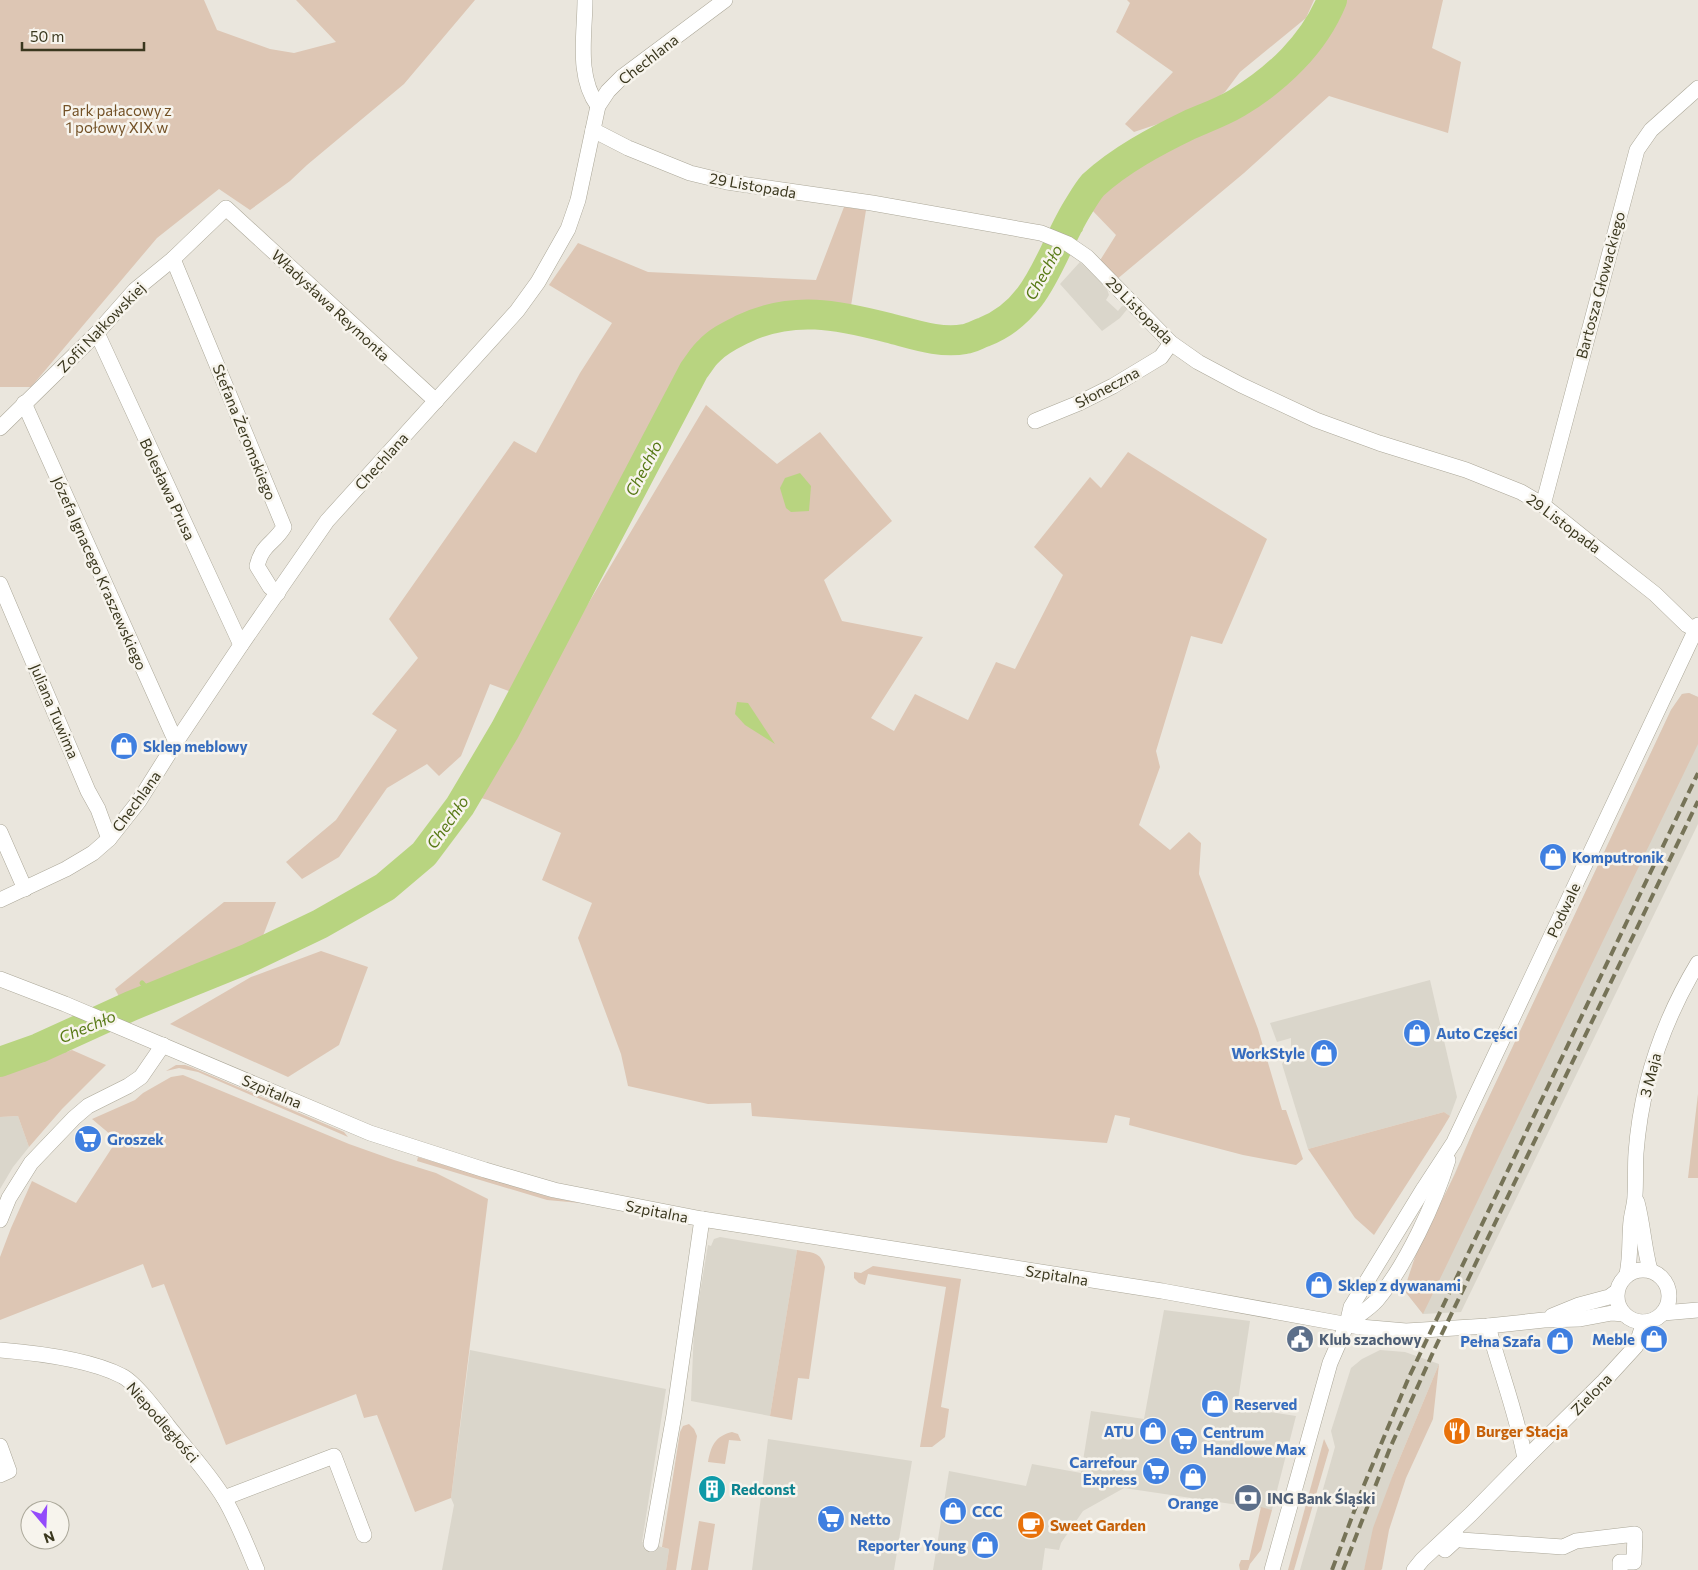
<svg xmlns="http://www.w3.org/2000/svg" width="1698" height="1570" viewBox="0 0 1698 1570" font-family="Commissioner,sans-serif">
  <rect width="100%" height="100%" fill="#eae6dd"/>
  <!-- built -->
  <g fill="#dad6cb">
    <polygon points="1080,262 1106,286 1109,295 1106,300 1118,311 1122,306 1129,307 1120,318 1102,331 1060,284"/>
    <polygon points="1689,693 1698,697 1698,824 1461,1312 1423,1314 1404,1290 1474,1129 1671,710 1682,694"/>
    <polygon points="1430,980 1457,1097 1450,1116 1444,1112 1308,1149 1282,1064 1291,1049 1291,1038 1277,1042 1270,1023"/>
    <polygon points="18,1116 29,1147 13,1167 0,1189 0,1117"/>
    <polygon points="720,1237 797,1250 770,1416 691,1401 694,1328 708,1245 711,1246 714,1239"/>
    <polygon points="1164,1310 1250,1321 1237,1407 1296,1416 1272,1510 1124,1488 1083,1511 1061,1543 1059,1550 1045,1548 1042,1570 933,1570 949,1471 1026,1486 1032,1464 1081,1473 1091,1411 1144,1419"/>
    <polygon points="470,1350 666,1389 642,1542 669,1549 666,1570 442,1570 454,1505 451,1498"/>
    <polygon points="1380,1350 1405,1352 1439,1364 1394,1472 1364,1570 1300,1570 1335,1447 1331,1431 1351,1368 1362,1359"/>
    <polygon points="768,1439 912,1461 894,1570 752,1570"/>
  </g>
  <!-- green -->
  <g fill="#ddc6b4">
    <polygon points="0,0 204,0 217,30 270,49 294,53 336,42 296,0 475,0 404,84 307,165 290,181 250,210 219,189 157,238 31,387 0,387"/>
    <polygon points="1127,0 1314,0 1306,18 1240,72 1225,92 1200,110 1134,132 1125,124 1173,72 1116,32 1130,3"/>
    <polygon points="1337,0 1443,0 1432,48 1461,62 1448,133 1329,96 1244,173 1116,280 1099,262 1116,235 1089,207 1096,194 1135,162 1195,129 1225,114 1252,99 1270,87 1310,50"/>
    <polygon points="844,207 866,210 851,306 783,305 735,325 706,346 682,371 514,693 490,684 461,756 439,776 427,764 387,788 339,857 302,879 286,862 336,820 397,730 372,714 418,658 389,619 514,441 536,453 580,373 612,323 549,285 578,243 648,272 816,280"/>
    <polygon points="706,405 777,464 820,432 892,521 824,580 842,621 923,637 871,718 894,731 915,694 968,720 996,662 1015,669 1063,575 1034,547 1090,477 1101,488 1128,452 1267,539 1222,644 1191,636 1156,751 1160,767 1139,825 1170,850 1189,832 1201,843 1199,874 1258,1029 1282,1110 1286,1110 1303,1159 1296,1165 1243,1155 1129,1125 1130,1118 1115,1115 1107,1143 752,1116 751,1103 708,1104 628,1086 621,1054 578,938 592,903 542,880 561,833 488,800 474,796"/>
    <polygon points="1689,693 1698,697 1698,744 1423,1314 1404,1290 1418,1248 1455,1174 1474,1129 1671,710 1682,694"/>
    <polygon points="224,902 276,902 261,941 122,1002 115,989"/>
    <polygon points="321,951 368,967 339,1045 288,1077 170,1024 251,977"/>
    <polygon points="72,1050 106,1065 62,1109 29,1147 18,1116 0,1117 0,1074"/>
    <polygon points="176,1065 185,1065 191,1067 344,1132 348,1137 198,1072 179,1068 166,1071"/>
    <polygon points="183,1075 349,1144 394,1160 436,1173 488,1199 451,1498 415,1512 377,1415 364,1418 356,1394 226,1445 164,1284 152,1288 143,1264 0,1320 0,1257 11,1228 32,1181 76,1203 117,1140 92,1119 135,1100 143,1093 171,1077"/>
    <polygon points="1698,1094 1698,1178 1688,1178"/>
    <polygon points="1444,1112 1450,1116 1441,1131 1374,1235 1355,1218 1308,1149"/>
    <polygon points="418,1157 549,1197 580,1203 547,1200 417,1161"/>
    <path d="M797,1250C813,1253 820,1251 825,1267L809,1379L798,1378L792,1420L770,1416Z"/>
    <polygon points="873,1266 961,1279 941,1407 949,1409 945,1437 932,1447 920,1447 946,1287 868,1274 865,1285 859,1283 854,1278 854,1272 861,1273"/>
    <polygon points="1439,1364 1433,1419 1406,1478 1389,1530 1382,1569 1381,1570 1364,1570 1373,1528 1394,1472"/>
    <polygon points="689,1424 694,1429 697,1436 676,1570 666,1570 669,1549 662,1547 680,1432 683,1426"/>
    <path d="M732,1432L738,1434L741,1441L729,1440L725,1464L708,1462C711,1446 715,1436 732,1432Z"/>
    <polygon points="1324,1439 1329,1450 1294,1570 1288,1570"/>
    <polygon points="1261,1507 1272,1510 1261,1550 1250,1564 1248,1570 1240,1570 1239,1565 1241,1560 1249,1560"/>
    <polygon points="699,1521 715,1524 708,1570 691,1570"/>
  </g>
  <!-- water -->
  <g fill="#b8d480">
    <polygon points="800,473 811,486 809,511 791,512 786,508 780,488 785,478"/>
    <polygon points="737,702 748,703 775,744 745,725 735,714"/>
  </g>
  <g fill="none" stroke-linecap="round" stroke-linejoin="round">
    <!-- stream -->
    <g stroke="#b8d480" stroke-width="5">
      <polyline points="1072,218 1080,230"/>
      <polyline points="142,983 155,997"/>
      <polyline points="60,1039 65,1050"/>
      <polyline points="39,1048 43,1059"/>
    </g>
    <!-- river -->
    <path stroke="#b8d480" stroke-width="30" d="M0,1062L39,1048L131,1006L247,959L320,924L385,887L424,854L460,806L505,730L694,370C699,364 703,356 709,351C718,341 731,335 743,329C793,305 838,315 889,328C913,334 940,344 965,339C972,338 978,334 984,332C1040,310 1049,255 1077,209C1082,201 1087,192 1093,185C1120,160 1156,141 1189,125C1205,118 1222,112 1237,103C1277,79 1314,44 1332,0"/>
    <!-- minor casing -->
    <g stroke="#aba798" stroke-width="16">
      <g id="minor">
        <path d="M585,0C585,34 576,76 598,106"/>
        <polyline points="593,130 628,148 690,173 727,182 872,203 1041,233 1068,244 1087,257 1171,343 1198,362 1241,385 1316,420 1379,443 1466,470 1521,492 1543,505 1589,542 1655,594 1687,625 1696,630"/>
        <path d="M173,259L284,527C273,545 263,543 257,566L270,587L278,593"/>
        <polyline points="97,333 241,645"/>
        <polyline points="24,403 176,742"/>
        <polyline points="1035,421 1079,403 1113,386 1161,357 1171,343"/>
        <polyline points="0,428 97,333 135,290 173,259 226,208 436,401"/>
        <polyline points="1543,505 1637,150 1651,130 1698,88"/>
        <polyline points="0,584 88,791 98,809 109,839"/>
        <polyline points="0,832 25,889"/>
        <polyline points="0,900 66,869 93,853 109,839 139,801 176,742 241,645 327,521 517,311 538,282 568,229 578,200 598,106 608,91 622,77 725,0"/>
        <polyline points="0,979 65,1004 370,1133 485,1170 554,1190 702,1219 1162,1291 1360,1327 1406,1331 1488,1326 1544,1320 1580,1319 1612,1313 1624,1314"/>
        <path d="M1637,1202C1643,1225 1644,1248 1650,1270"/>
        <polyline points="0,1220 9,1198 31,1163 74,1118 88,1106 128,1086 141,1077 163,1045"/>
        <circle cx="1643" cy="1296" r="26"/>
        <path d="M1627,1274C1631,1256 1629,1239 1631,1221C1632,1212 1635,1204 1635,1195C1636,1181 1635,1167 1636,1153C1641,1085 1663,1021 1698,963"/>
        <polyline points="1663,1313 1698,1310"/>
        <polyline points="1552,1316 1579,1305 1609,1297 1616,1292"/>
        <path d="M1347,1324C1357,1316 1369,1309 1377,1300C1406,1265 1435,1203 1448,1160"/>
        <path d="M1488,1326C1500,1371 1517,1414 1525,1459"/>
        <path d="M0,1350C37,1353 89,1359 122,1376C135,1382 158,1413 168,1426C187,1450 208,1472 224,1498C237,1520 247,1546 257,1570"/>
        <polyline points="0,1446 9,1471 0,1475"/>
        <polyline points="224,1498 334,1456 364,1535"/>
        <polyline points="651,1544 674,1415 702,1219"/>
        <polyline points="1445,1550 1458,1538 1461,1540 1563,1547 1576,1541 1635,1534 1634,1562 1620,1562 1620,1570"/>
        <polyline points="1272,1570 1330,1363 1347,1324 1351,1307 1424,1188 1454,1142 1698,625"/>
        <polyline points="1414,1570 1422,1560 1471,1514 1525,1459 1604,1381 1636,1346 1644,1322"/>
      </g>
    </g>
    <!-- minor -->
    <use href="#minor" stroke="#fff" stroke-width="15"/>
    <!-- rail -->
    <g stroke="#767357" stroke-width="4" stroke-dasharray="10 5" stroke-linecap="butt">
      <polyline points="1332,1570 1364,1485 1409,1377 1698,773"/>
      <polyline points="1343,1570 1390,1448 1435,1348 1698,801"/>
    </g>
  </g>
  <!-- icons -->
  <defs>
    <g id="shop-disc" transform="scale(1.4375)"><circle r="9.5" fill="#3f7fe0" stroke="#f7f4ed"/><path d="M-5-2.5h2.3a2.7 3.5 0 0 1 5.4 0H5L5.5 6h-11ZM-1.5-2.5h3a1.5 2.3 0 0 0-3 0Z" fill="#fff"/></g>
    <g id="supermarket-disc" transform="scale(1.4375)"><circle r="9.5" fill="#3f7fe0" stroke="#f7f4ed"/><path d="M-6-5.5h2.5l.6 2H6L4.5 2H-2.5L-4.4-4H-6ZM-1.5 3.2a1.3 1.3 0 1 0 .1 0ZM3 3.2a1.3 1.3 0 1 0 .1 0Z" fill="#fff"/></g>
    <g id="civic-disc" transform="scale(1.4375)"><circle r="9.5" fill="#5c6f8a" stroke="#f7f4ed"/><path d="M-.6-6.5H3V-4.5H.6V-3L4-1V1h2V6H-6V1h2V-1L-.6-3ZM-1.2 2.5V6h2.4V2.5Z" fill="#fff"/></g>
    <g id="restaurant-disc" transform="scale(1.4375)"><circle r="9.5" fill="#e8710a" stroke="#f7f4ed"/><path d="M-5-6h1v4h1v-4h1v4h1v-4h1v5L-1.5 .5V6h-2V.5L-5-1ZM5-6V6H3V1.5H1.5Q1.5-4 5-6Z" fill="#fff"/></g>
    <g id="building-disc" transform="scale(1.4375)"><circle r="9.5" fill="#0f9aa8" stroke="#f7f4ed"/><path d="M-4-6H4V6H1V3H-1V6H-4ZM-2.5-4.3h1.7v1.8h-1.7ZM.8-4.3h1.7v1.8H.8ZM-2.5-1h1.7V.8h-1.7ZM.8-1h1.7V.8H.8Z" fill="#fff"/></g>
    <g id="bank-disc" transform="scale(1.4375)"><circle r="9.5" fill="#5c6f8a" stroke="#f7f4ed"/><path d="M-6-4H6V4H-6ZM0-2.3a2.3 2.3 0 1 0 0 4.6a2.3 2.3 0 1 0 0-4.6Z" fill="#fff"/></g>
    <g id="cafe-disc" transform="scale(1.4375)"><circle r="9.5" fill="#e8710a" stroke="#f7f4ed"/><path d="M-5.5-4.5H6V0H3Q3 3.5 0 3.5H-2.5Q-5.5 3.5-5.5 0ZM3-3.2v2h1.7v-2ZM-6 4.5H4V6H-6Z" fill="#fff"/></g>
  </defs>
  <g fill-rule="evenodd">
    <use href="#shop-disc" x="124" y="746"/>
    <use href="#shop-disc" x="1553" y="857"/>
    <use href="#shop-disc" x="1417" y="1033"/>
    <use href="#shop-disc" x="1324" y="1053"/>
    <use href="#supermarket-disc" x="88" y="1139"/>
    <use href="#shop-disc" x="1319" y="1285"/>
    <use href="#civic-disc" x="1300" y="1339"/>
    <use href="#shop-disc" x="1654" y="1339"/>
    <use href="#shop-disc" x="1560" y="1341"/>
    <use href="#shop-disc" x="1215" y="1404"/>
    <use href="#shop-disc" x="1153" y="1431"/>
    <use href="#restaurant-disc" x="1457" y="1431"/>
    <use href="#supermarket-disc" x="1184" y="1441"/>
    <use href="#supermarket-disc" x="1156" y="1471"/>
    <use href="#shop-disc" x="1193" y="1477"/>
    <use href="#building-disc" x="712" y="1489"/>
    <use href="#bank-disc" x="1248" y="1498"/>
    <use href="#shop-disc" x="953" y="1511"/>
    <use href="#supermarket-disc" x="831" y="1519"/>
    <use href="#cafe-disc" x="1031" y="1525"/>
    <use href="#shop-disc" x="985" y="1545"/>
  </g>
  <g text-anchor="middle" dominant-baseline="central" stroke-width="5" stroke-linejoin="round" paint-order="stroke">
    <!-- street labels -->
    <g font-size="15" fill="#3a371e" stroke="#f7f4ed">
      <text transform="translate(648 59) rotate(-38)">Chechlana</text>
      <text transform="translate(753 185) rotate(10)">29 Listopada</text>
      <text transform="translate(1600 285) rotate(-75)">Bartosza Głowackiego</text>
      <text transform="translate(331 305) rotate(43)">Władysława Reymonta</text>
      <text transform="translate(1140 310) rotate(45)">29 Listopada</text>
      <text transform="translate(101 327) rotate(-46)">Zofii Nałkowskiej</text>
      <text transform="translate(1107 387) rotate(-28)">Słoneczna</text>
      <text transform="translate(245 432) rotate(68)">Stefana Żeromskiego</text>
      <text transform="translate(381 461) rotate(-48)">Chechlana</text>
      <text transform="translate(168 489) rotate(65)">Bolesława Prusa</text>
      <text transform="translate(1564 523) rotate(37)">29 Listopada</text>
      <text transform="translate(100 573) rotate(66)">Józefa Ignacego Kraszewskiego</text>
      <text transform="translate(55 711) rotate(67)">Juliana Tuwima</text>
      <text transform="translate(136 801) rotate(-54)">Chechlana</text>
      <text transform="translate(1563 910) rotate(-65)">Podwale</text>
      <text transform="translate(1650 1075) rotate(-75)">3 Maja</text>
      <text transform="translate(272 1091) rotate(23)">Szpitalna</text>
      <text transform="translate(657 1211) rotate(11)">Szpitalna</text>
      <text transform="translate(1057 1275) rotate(9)">Szpitalna</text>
      <text transform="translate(1591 1394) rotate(-46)">Zielona</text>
      <text transform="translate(163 1422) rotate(49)">Niepodległości</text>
    </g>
    <!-- park labels -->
    <g font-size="15" fill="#735126" stroke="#f7f4ed">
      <text x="117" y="110">Park pałacowy z<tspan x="117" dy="17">1 połowy XIX w</tspan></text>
    </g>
    <!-- shop labels -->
    <g font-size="15" font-weight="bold" fill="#366cbe" stroke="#f7f4ed" text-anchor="start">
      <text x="143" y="746">Sklep meblowy</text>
      <text x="1572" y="857">Komputronik</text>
      <text x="1436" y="1033">Auto Części</text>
      <text x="1305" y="1053" text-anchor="end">WorkStyle</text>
      <text x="107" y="1139">Groszek</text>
      <text x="1338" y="1285">Sklep z dywanami</text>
      <text x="1635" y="1339" text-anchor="end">Meble</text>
      <text x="1541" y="1341" text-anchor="end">Pełna Szafa</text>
      <text x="1234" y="1404">Reserved</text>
      <text x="1134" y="1431" text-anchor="end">ATU</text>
      <text x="1203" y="1432">Centrum<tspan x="1203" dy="17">Handlowe Max</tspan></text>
      <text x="1137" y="1462" text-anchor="end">Carrefour<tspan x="1137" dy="17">Express</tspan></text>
      <text x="1193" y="1503" text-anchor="middle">Orange</text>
      <text x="972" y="1511">CCC</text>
      <text x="850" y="1519">Netto</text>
      <text x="966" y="1545" text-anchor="end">Reporter Young</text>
    </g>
    <!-- service labels -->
    <g font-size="15" font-weight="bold" fill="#4e5e75" stroke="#f7f4ed" text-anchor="start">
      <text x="1319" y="1339">Klub szachowy</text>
      <text x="1267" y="1498">ING Bank Śląski</text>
    </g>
    <!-- food labels -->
    <g font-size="15" font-weight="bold" fill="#c56008" stroke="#f7f4ed" text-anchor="start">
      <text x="1476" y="1431">Burger Stacja</text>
      <text x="1050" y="1525">Sweet Garden</text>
    </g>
    <!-- culture labels -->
    <g font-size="15" font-weight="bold" fill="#0d838f" stroke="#f7f4ed" text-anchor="start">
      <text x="731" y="1489">Redconst</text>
    </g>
    <!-- water labels -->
    <g font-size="16" font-style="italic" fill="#577915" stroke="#f7f4ed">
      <text transform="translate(1043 272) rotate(-61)">Chechło</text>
      <text transform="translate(643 468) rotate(-62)">Chechło</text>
      <text transform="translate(447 822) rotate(-55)">Chechło</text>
      <text transform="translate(87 1026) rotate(-23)">Chechło</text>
    </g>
  </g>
  <!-- north arrow -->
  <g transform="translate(45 1525) rotate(161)"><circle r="24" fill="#f7f4ed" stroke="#aba89a"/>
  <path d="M0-4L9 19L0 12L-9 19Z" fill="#944afb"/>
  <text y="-8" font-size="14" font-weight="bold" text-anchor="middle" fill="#3a371e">N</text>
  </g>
  <!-- scale -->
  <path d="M22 42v8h122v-8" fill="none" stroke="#3a371e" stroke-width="2.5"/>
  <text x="30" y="42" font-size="15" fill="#3a371e" stroke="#f7f4ed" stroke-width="4" paint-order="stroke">50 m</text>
</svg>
